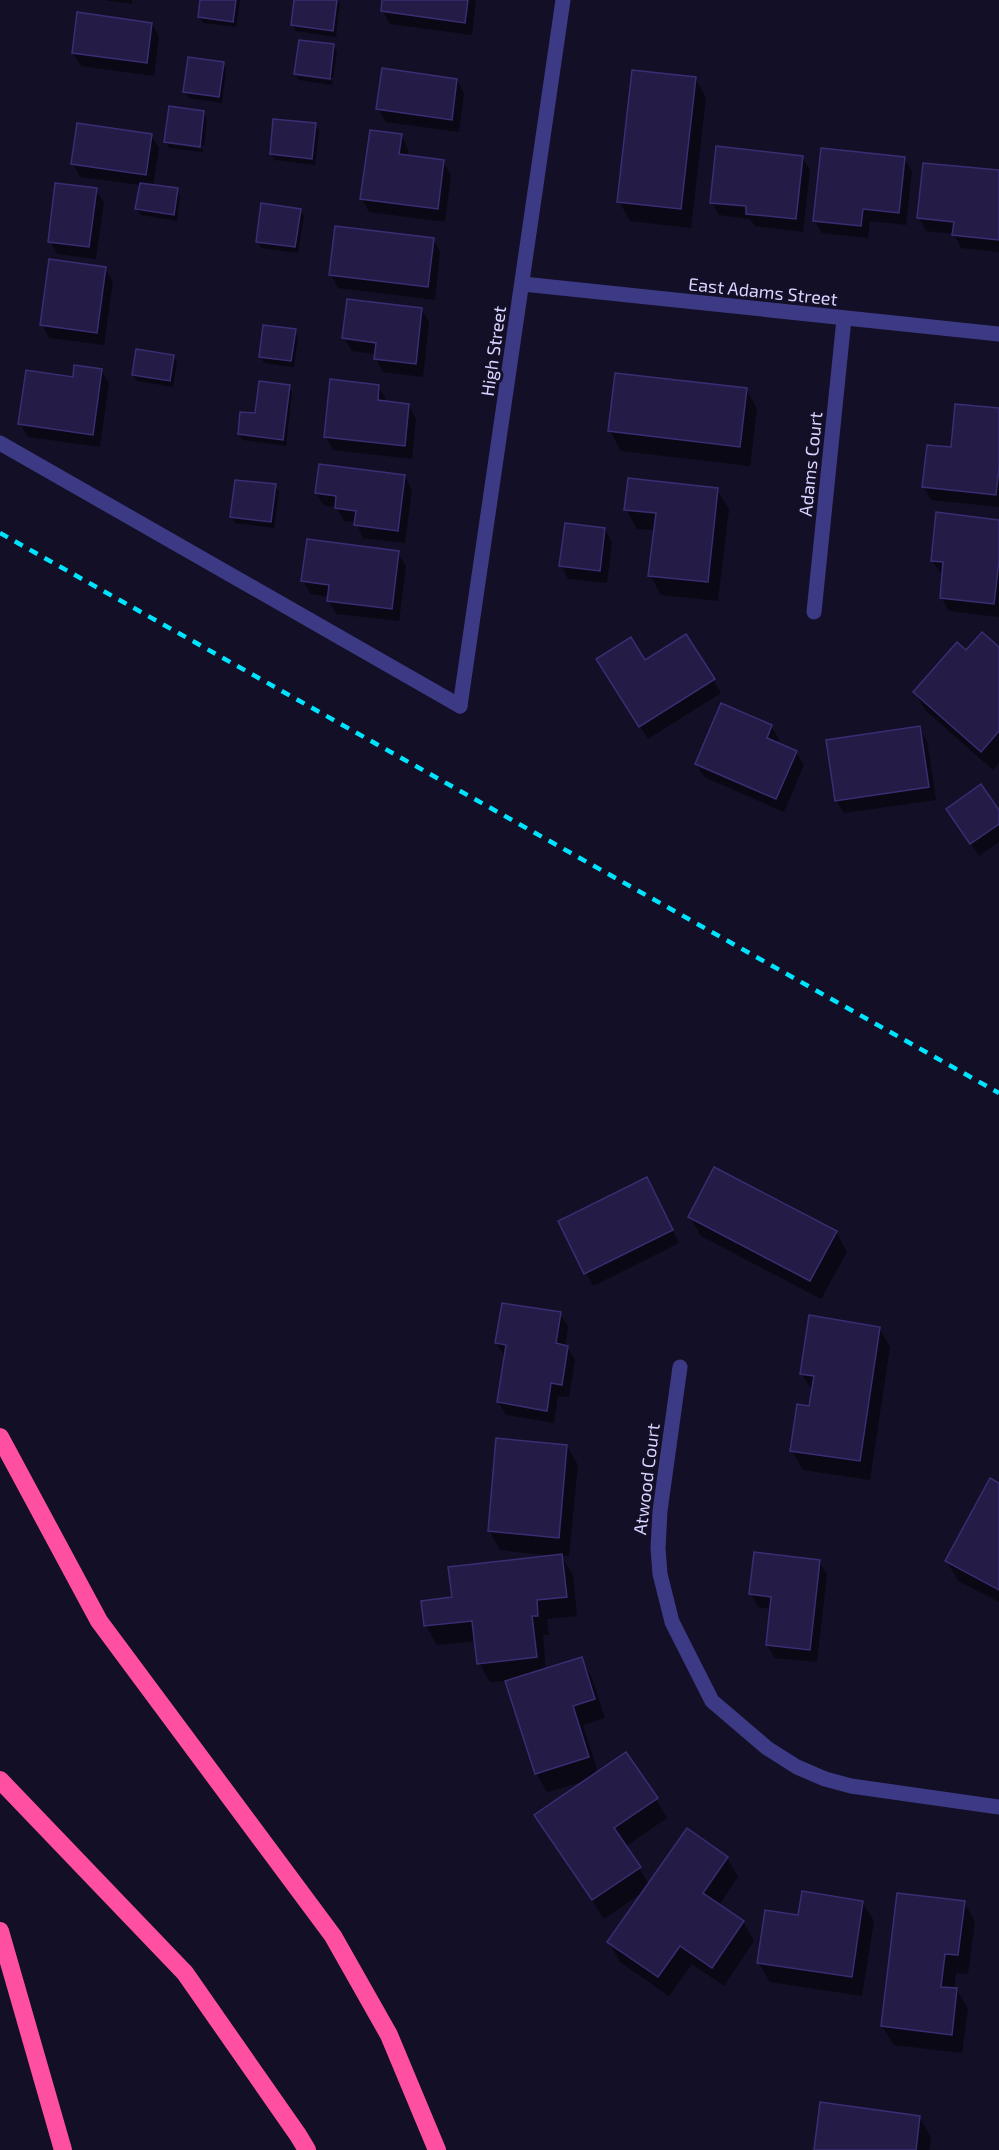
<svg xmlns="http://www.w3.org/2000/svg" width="999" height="2150" viewBox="0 0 999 2150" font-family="'Exo 2',sans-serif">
  <rect width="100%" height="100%" fill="#130f26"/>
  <!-- shadow -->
  <g fill="#0007">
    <polygon points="104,0 132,0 132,4"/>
    <polygon points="201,0 240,0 236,27 203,23 199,16"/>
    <polygon points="295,0 338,0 340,3 336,37 296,31 292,25"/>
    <polygon points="384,0 476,0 472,35 390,24 382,10"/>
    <polygon points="152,24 159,37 154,76 81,66 73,53"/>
    <polygon points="333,45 337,52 333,78 297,73 297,76 333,81 332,85 299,80 295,74"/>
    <polygon points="223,63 226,70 222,103 189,98 185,92"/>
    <polygon points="695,78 706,98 691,228 630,221 619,201"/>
    <polygon points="457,80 464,94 459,132 386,122 378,109"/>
    <polygon points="204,113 207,119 204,146 168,141 168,144 203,149 203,152 169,148 166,141"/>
    <polygon points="315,125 319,131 315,165 275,160 271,154"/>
    <polygon points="151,135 159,148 153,186 177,190 180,196 177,221 141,215 137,209 141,185 80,177 73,164"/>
    <polygon points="401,135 408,149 407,157 443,162 451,175 445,222 369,212 362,199"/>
    <polygon points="802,157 810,170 803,232 755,226 750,219 719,215 712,202"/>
    <polygon points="904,158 912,171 906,225 870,221 868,238 822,233 814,220"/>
    <polygon points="999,172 999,252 961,248 954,234 926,231 919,218"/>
    <polygon points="96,190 104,203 96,259 57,254 50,241"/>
    <polygon points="300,210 304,216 298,253 261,248 258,242"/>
    <polygon points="433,239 440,252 435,300 338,288 331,275"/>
    <polygon points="105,269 113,282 104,345 49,338 42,324"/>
    <polygon points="421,309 429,322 423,377 383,372 376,359 376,354 352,351 344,338"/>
    <polygon points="295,331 298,337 294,367 264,363 261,356"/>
    <polygon points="173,356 177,362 173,387 137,381 133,375"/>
    <polygon points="101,370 109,383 100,447 28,437 20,424 74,379"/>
    <polygon points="289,386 292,393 286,446 243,440 239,434"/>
    <polygon points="378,386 386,399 386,403 409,406 416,419 412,459 333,450 326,437"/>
    <polygon points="746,389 757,409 750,466 621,451 610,431"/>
    <polygon points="999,410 999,507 931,500 924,487 952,448"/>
    <polygon points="405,476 412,490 405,543 363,538 356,522 344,521 336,507 324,506 316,493"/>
    <polygon points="275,486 279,492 274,528 235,523 232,517"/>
    <polygon points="717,490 729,509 718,601 661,595 650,575 655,530 637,529 626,509"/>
    <polygon points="999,521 999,617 949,611 941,597 944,574 940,573 932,560"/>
    <polygon points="605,529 612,542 607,583 568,579 561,565"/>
    <polygon points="398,553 406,566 399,621 336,614 329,601 329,597 311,594 303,581"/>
    <polygon points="686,636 721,693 648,739 606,672 644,662"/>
    <polygon points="999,649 999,763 993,770 926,711 914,692"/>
    <polygon points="771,726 779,739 777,744 796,752 804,765 784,812 704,777 696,764"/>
    <polygon points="919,728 927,741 936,800 844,813 836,800"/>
    <polygon points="948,809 999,813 999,842 979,856"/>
    <polygon points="654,1192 679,1243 593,1286 560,1222"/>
    <polygon points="690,1217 836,1232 847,1252 821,1299 701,1236"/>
    <polygon points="560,1314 568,1327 565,1347 567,1347 575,1360 569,1397 558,1396 554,1423 506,1415 498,1402 505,1356 496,1343"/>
    <polygon points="879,1328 890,1347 870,1480 803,1470 792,1451 810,1408 813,1392 802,1374"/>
    <polygon points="567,1446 578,1465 569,1556 561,1556 573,1575 577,1616 547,1619 549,1635 543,1635 546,1670 581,1659 592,1678 605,1718 583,1725 598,1773 656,1799 667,1818 625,1847 649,1884 727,1858 738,1877 719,1905 743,1922 754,1941 724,1986 692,1964 669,1996 620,1962 609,1942 643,1892 604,1919 536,1815 585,1781 547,1792 536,1773 507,1681 490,1682 479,1663 476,1641 437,1645 426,1626 453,1598 554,1556 500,1550 489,1530"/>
    <polygon points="999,1485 999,1602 958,1581 947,1561"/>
    <polygon points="819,1561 827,1574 817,1662 775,1658 767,1645 771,1609 758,1607 751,1594"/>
    <polygon points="862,1902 874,1921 862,1996 770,1982 758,1962 799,1917"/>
    <polygon points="964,1902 975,1922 968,1974 956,1973 954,1990 957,1990 968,2009 962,2053 894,2045 882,2026"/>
    <polygon points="919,2117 931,2137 929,2150 816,2150"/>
  </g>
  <!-- building -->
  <g fill="#241b47" stroke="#3b2d73" stroke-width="1.5">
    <polygon points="200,0 236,0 233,22 198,17"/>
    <polygon points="294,0 337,0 333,31 291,25"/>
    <polygon points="382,0 468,0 465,23 381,11"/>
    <polygon points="77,12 152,23 147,63 72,53"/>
    <polygon points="299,40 334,44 330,79 294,74"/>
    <polygon points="188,57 224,62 219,97 183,92"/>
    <polygon points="382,68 457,79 452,120 376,109"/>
    <polygon points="632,70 696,77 681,209 617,202"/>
    <polygon points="169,106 204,111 200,147 164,142"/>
    <polygon points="273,119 316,123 312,159 270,154"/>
    <polygon points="77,123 152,134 146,175 71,164"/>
    <polygon points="370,130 402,134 399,154 444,160 438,209 360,199"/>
    <polygon points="716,146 803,156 796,219 746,214 746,206 710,203"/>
    <polygon points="821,148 905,157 899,213 863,209 861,226 813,221"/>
    <polygon points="923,163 999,170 999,240 952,235 954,222 917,218"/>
    <polygon points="55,183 97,188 89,247 48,242"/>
    <polygon points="140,183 178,188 174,215 135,209"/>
    <polygon points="261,203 301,209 295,247 256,242"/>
    <polygon points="335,226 434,238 428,287 329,275"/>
    <polygon points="49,259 106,267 97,333 40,325"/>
    <polygon points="347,299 422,308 416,364 374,359 376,343 342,338"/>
    <polygon points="263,325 296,329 291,361 259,357"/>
    <polygon points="136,349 174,355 170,381 132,375"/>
    <polygon points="74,365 102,369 93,435 18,424 26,370 73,377"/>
    <polygon points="615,373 747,388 740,447 608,431"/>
    <polygon points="330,379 379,385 378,400 409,404 405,446 324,437"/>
    <polygon points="259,381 290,385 283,440 238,434 240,412 255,413"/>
    <polygon points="955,404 999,408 999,468 996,495 922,487 927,445 951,447"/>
    <polygon points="319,464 405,475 398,531 354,525 356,511 335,508 336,496 315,493"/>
    <polygon points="628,478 718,488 708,582 648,576 656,513 624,510"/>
    <polygon points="235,480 276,484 271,522 230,517"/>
    <polygon points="936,512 999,520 999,561 994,604 940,598 943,562 931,561"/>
    <polygon points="565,523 605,528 600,571 559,566"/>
    <polygon points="307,539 399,551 392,609 327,601 329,585 301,581"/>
    <polygon points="982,632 999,647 999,731 981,752 913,692 957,642 966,650"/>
    <polygon points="686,634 715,679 639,727 596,659 631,637 645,660"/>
    <polygon points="721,703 772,725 767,738 797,751 776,799 695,764"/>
    <polygon points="920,726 929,787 835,801 826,740"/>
    <polygon points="981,784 999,810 999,824 970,844 946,809"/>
    <polygon points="714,1167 837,1231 810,1281 688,1217"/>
    <polygon points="647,1177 673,1230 584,1274 558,1221"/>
    <polygon points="502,1303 561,1312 556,1343 568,1346 562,1385 551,1383 547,1411 497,1402 506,1345 495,1343"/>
    <polygon points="809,1315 880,1327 860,1461 790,1451 797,1404 809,1406 814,1376 800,1374"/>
    <polygon points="496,1438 567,1445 559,1538 488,1531"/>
    <polygon points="990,1478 999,1483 999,1590 945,1561"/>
    <polygon points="754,1552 820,1560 810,1650 766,1645 771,1597 749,1594"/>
    <polygon points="562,1554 567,1597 537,1600 538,1616 532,1616 537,1657 477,1664 472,1621 424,1626 421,1601 452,1597 448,1567"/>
    <polygon points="582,1657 595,1699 573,1706 589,1757 535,1774 505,1681"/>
    <polygon points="626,1752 658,1798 614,1828 641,1867 592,1900 534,1815"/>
    <polygon points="687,1828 728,1857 703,1893 744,1921 712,1968 680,1946 658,1977 607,1942"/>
    <polygon points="802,1891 863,1901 852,1977 757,1963 765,1910 798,1915"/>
    <polygon points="897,1893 965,1901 958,1955 945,1954 941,1987 957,1988 952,2035 881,2026"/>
    <polygon points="820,2102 920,2116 916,2150 814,2150"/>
  </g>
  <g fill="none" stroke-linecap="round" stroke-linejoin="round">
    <!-- service -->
    <polyline stroke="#3d3a85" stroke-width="15" points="0,443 460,706"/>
    <!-- minor -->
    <g stroke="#3d3a85" stroke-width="15">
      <polyline points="523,284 999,334"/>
      <polyline points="814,612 844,319"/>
      <polyline points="460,706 563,0"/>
      <polyline points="680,1367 660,1511 658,1548 660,1574 672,1622 712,1701 767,1748 797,1767 825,1779 851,1786 999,1807"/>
    </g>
    <!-- motorway -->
    <g stroke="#ff4fa3" stroke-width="18">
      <polyline points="0,1437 99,1621 333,1936 389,2035 437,2150"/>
      <polyline points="0,1780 185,1973 298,2135 307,2150"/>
      <polyline points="0,1931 63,2150"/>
    </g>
    <!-- rail -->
    <polyline stroke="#00e5ff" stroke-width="4.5" stroke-dasharray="9 8" stroke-linecap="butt" points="0,533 999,1093"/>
  </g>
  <g text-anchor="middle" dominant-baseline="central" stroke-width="6" stroke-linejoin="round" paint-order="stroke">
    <!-- street labels -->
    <g font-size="18" fill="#d9d4ff" stroke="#130f26">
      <text transform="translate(763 291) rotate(6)">East Adams Street</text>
      <text transform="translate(493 351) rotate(-82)">High Street</text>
      <text transform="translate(810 464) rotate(-84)">Adams Court</text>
      <text transform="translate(646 1479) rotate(-83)">Atwood Court</text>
    </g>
  </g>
</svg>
